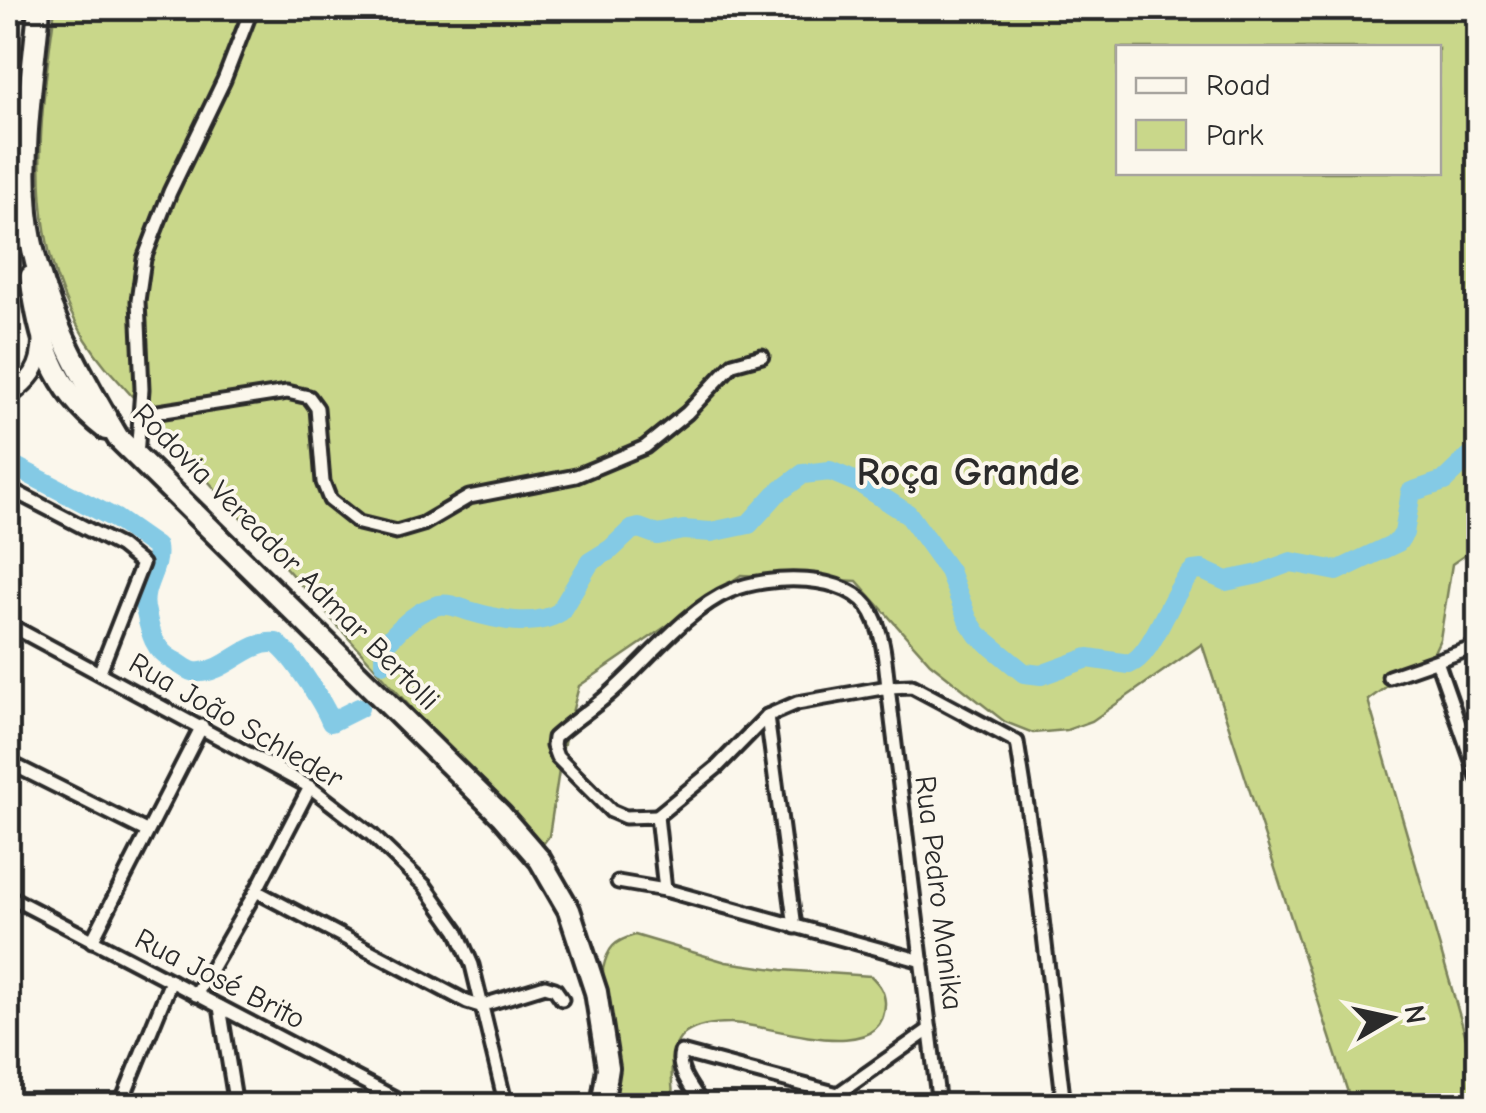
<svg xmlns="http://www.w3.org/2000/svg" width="1486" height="1113" viewBox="0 0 1486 1113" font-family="'Comic Neue',sans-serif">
  <rect width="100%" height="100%" fill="#fbf7ec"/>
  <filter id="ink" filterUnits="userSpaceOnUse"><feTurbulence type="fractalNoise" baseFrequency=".01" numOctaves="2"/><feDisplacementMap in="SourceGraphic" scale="20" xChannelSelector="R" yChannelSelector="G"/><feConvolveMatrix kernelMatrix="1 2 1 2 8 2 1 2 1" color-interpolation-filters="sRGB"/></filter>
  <g filter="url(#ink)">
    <!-- green -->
    <g fill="#c9d78a" stroke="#7a815a" stroke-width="2.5" fill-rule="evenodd">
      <path d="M55,8H1478V546L1452,564L1440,639L1434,652L1368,700L1478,1079V1105H1352L1202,644L1092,721L1067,730L1033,733L1005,722L930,663L857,581L741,575L579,686L562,751L549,836L543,844L535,842L523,833L106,367C18,261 38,133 55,8ZM1118,48H1438V172H1118Z"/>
      <path d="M635,935L726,962L782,970L871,976C879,984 884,990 885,1002C887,1071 763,1022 730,1023C716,1023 698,1025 686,1033C666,1046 672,1086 674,1105H607L603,969C608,947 614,941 635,935Z"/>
    </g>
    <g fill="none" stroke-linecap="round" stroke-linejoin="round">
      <!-- river -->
      <g stroke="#84cae5" stroke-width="20">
        <path d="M8,463L116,519L156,547C160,569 141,586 145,608C150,631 153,650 174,661C181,664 187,671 195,672C225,675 246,640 276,643C293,655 324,704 331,722L359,708"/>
        <path d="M384,663V645C400,629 416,610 439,605C450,603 459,608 469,611C496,619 534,629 560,612L590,562L611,549L631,530L639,528L658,535L683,530L711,532L749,524L776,494L803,474L830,471L861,484L908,514L949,571L968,620L978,635L1024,673L1041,675L1088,658L1129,664C1154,655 1169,594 1193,571L1202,570L1226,581L1259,574L1291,562L1337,571L1398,542L1404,533L1411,492L1444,481L1469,457L1478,454"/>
      </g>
      <!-- street casing -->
      <g stroke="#2b2b2b" stroke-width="19">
        <g id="street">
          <polyline points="139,415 287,392 309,397 317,408 323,482 330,500 359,523 396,532 423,524 469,497 576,476 645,447 687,413 733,364 762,356"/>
          <polyline points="137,456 142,389 138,301 144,259 170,192 224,80 252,8"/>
          <polyline points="8,488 120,546 142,564 100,671"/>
          <polyline points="8,624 310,787 372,835 425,886 457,931 472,965 506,1106"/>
          <polyline points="1437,661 1478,778"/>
          <polyline points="1389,677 1478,646"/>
          <polyline points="767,716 795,927"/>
          <polyline points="8,762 146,831"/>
          <polyline points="657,816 717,767 767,716 797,703 888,687 939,1106"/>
          <polyline points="618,882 665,890 922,961"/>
          <path d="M665,890L657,816L625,817L611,811L557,757L553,746L554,738C571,722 591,710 608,695C644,664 687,609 730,591C767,575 850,571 872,613C884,636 885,661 888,687L912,686L1017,742L1034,850L1064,1106"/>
          <polyline points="256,891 467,1002 480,1006 545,986 555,989 562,999"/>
          <polyline points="8,896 410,1106"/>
          <polyline points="92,941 202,726"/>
          <polyline points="196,995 256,891 310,787"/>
          <polyline points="220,1007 236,1106"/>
          <polyline points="120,1106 171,981"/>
          <path d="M703,1106C694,1090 675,1070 681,1052L838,1094L930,1029"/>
        </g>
      </g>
      <!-- secondary casing -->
      <g stroke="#2b2b2b" stroke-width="22">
        <path id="secondary" d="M8,397C30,380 41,370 41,340"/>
      </g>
      <!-- highway casing -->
      <g stroke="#2b2b2b" stroke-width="28">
        <g id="highway">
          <path d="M39,8C33,75 21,145 27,213C35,294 77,369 118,438L501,815L540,860L569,910L596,992L608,1068L602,1106"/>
          <path d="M31,277C41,341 51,387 106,429"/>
        </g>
      </g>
      <!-- street -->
      <use href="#street" stroke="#fbf7ec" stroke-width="11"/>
      <!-- secondary -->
      <use href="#secondary" stroke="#fbf7ec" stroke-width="15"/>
      <!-- highway -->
      <use href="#highway" stroke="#fbf7ec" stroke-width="20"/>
    </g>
  </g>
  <g text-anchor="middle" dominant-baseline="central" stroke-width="8" stroke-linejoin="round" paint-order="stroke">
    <!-- street labels -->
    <g font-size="30" fill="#2b2b2b" stroke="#fbf7ec">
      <text transform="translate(286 557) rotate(45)">Rodovia Vereador Admar Bertolli</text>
      <text transform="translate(236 721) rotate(30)">Rua João Schleder</text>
      <text transform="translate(939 893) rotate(83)">Rua Pedro Manika</text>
      <text transform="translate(220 979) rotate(27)">Rua José Brito</text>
    </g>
    <!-- district labels -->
    <g font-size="40" font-weight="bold" fill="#2b2b2b" stroke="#fbf7ec">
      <text x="968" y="472">Roça Grande</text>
    </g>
  </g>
  <!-- margin -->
  <rect width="1486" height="1113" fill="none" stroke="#fbf7ec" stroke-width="40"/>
  <rect x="20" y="20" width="1446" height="1073" fill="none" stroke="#2b2b2b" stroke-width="4" filter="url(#ink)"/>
  <!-- legend -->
  <rect x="1116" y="45" width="325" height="130" fill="#fbf7ec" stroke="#a8a59f" stroke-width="2.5"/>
  <rect x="1136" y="78" width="50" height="15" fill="#fbf7ec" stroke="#a8a59f" stroke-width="2.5"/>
  <text x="1206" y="95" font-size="30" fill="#2b2b2b">Road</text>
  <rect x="1136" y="120" width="50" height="30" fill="#c9d78a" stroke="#a8a59f" stroke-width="2.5"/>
  <text x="1206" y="145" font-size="30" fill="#2b2b2b">Park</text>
  <!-- north arrow -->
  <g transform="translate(1391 1018) rotate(81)" stroke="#fbf7ec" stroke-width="8" paint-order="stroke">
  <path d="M0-8L18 38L0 25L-18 38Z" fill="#2b2b2b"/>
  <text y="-15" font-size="28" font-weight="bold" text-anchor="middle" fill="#2b2b2b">N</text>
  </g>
</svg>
